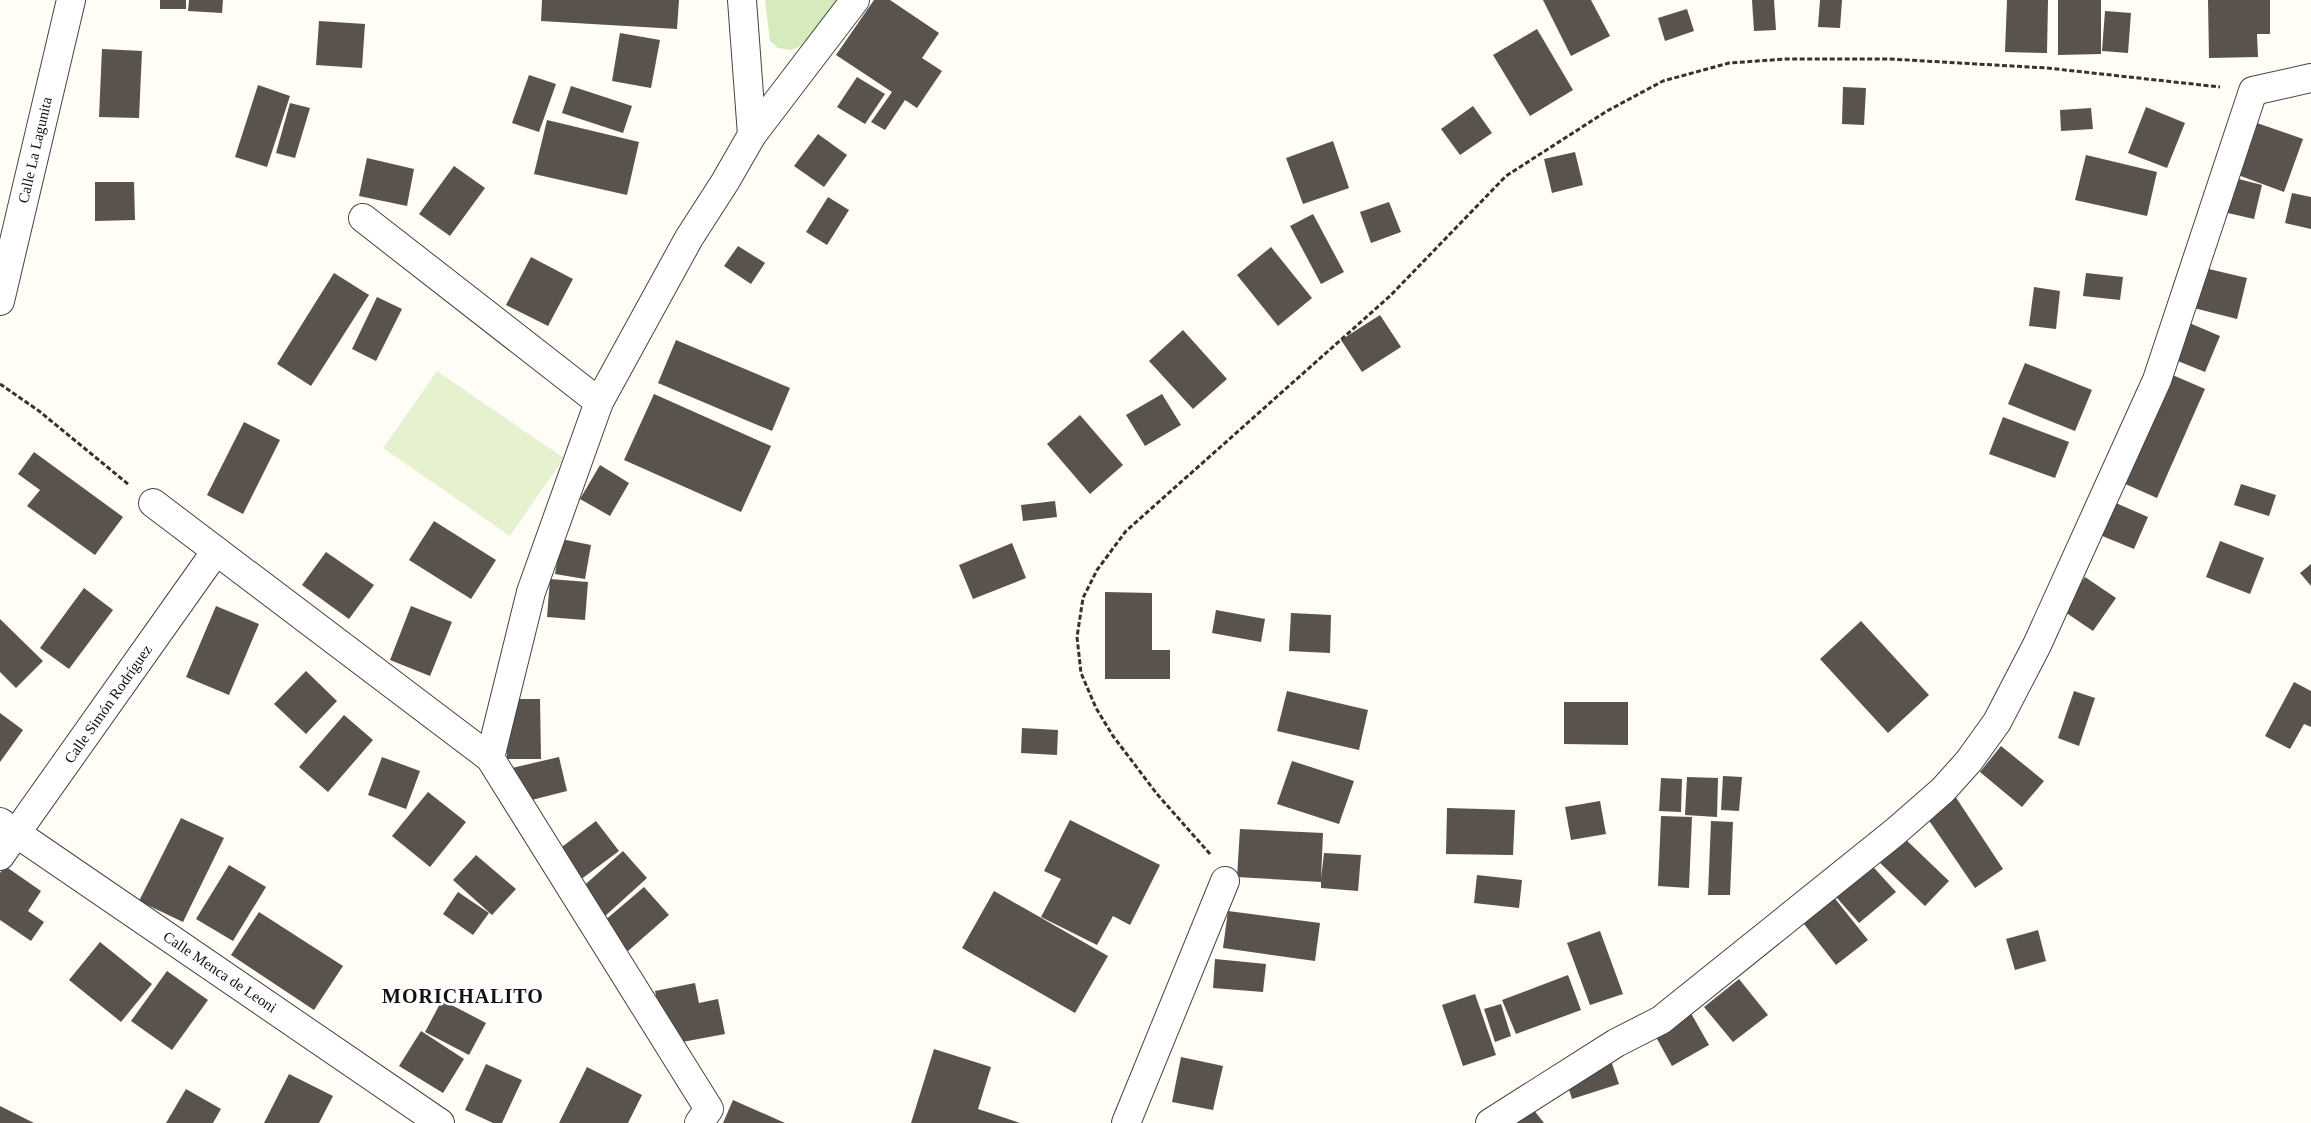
<svg xmlns="http://www.w3.org/2000/svg" width="2311" height="1123" viewBox="0 0 2311 1123" font-family="Georgia,serif">
  <rect width="100%" height="100%" fill="#fffdf5"/>
  <!-- green -->
  <polygon fill="#d5ebbd" points="765,0 839,0 804,45 791,50 778,48 770,41"/>
  <!-- pitch -->
  <polygon fill="#e6f2cf" points="437,371 564,458 510,536 383,448"/>
  <!-- building -->
  <g fill="#5a524d">
    <rect x="160" y="0" width="26" height="9"/>
    <polygon points="189,0 223,0 222,13 188,11"/>
    <polygon points="542,0 679,0 677,29 541,21"/>
    <polygon points="874,0 890,0 939,33 922,58 942,71 917,108 905,100 885,130 871,122 892,92 836,55"/>
    <polygon points="1543,0 1591,0 1610,36 1571,56"/>
    <polygon points="1752,0 1774,0 1776,30 1754,31"/>
    <polygon points="1820,0 1842,0 1840,28 1818,27"/>
    <polygon points="2007,0 2048,0 2047,53 2005,52"/>
    <polygon points="2058,0 2101,0 2101,54 2058,55"/>
    <polygon points="2208,0 2270,0 2270,34 2257,34 2258,57 2209,58"/>
    <polygon points="1687,9 1694,31 1665,41 1658,18"/>
    <polygon points="2105,11 2131,13 2128,53 2102,51"/>
    <polygon points="319,21 365,24 362,68 316,65"/>
    <polygon points="1537,29 1573,90 1530,116 1493,55"/>
    <polygon points="620,33 660,40 651,88 612,81"/>
    <polygon points="102,49 142,51 139,118 99,117"/>
    <polygon points="529,75 556,84 539,132 512,123"/>
    <polygon points="857,77 885,94 865,124 837,107"/>
    <polygon points="258,85 290,96 267,167 235,157"/>
    <polygon points="571,86 632,106 623,133 562,113"/>
    <polygon points="1843,87 1866,88 1864,125 1842,124"/>
    <polygon points="290,103 310,108 295,158 276,153"/>
    <polygon points="1473,106 1492,133 1460,155 1441,129"/>
    <polygon points="2146,107 2185,123 2167,168 2128,153"/>
    <polygon points="2091,108 2093,129 2061,131 2060,110"/>
    <polygon points="547,120 639,142 627,195 534,174"/>
    <polygon points="2257,123 2303,139 2284,192 2238,175"/>
    <polygon points="818,134 847,155 824,187 794,166"/>
    <polygon points="1333,141 1349,188 1303,204 1286,158"/>
    <polygon points="1575,152 1583,185 1552,193 1544,159"/>
    <polygon points="2086,155 2157,172 2147,216 2075,200"/>
    <polygon points="367,158 414,169 407,206 359,196"/>
    <polygon points="454,166 485,188 450,236 419,214"/>
    <polygon points="2227,176 2262,185 2254,219 2219,211"/>
    <polygon points="95,182 134,182 135,220 95,221"/>
    <polygon points="2292,193 2311,197 2311,229 2285,223"/>
    <polygon points="828,197 849,210 827,245 806,232"/>
    <polygon points="1389,202 1401,232 1371,243 1360,212"/>
    <polygon points="1313,214 1344,272 1321,284 1290,226"/>
    <polygon points="738,246 765,263 751,284 724,266"/>
    <polygon points="1271,247 1312,298 1278,326 1237,275"/>
    <polygon points="531,257 573,279 548,326 506,305"/>
    <polygon points="2196,266 2247,278 2237,319 2186,306"/>
    <polygon points="334,273 369,295 311,386 277,364"/>
    <polygon points="2086,273 2123,277 2120,300 2083,296"/>
    <polygon points="2034,287 2060,291 2056,329 2029,326"/>
    <polygon points="377,297 402,309 376,361 352,349"/>
    <polygon points="1380,315 1401,347 1362,372 1341,340"/>
    <polygon points="2180,319 2220,336 2205,372 2163,355"/>
    <polygon points="1183,330 1227,379 1193,409 1149,361"/>
    <polygon points="676,340 790,388 772,431 658,383"/>
    <polygon points="2025,363 2092,390 2075,431 2008,404"/>
    <polygon points="2161,370 2205,389 2157,498 2114,479"/>
    <polygon points="654,394 771,446 741,512 624,460"/>
    <polygon points="1162,394 1181,425 1145,446 1126,415"/>
    <polygon points="1080,415 1123,465 1090,494 1047,444"/>
    <polygon points="2003,417 2069,442 2055,478 1989,454"/>
    <polygon points="244,422 280,440 243,514 207,495"/>
    <polygon points="34,452 123,517 95,555 27,506 40,490 18,474"/>
    <polygon points="600,465 629,483 610,516 580,499"/>
    <polygon points="2241,484 2276,495 2269,516 2234,505"/>
    <polygon points="2109,500 2148,517 2134,549 2095,533"/>
    <polygon points="1055,501 1057,517 1023,521 1021,505"/>
    <polygon points="434,521 496,560 471,599 409,560"/>
    <polygon points="561,539 591,545 585,579 555,574"/>
    <polygon points="2220,541 2264,558 2250,594 2206,577"/>
    <polygon points="1012,543 1026,578 973,599 959,565"/>
    <polygon points="326,552 374,585 349,619 302,585"/>
    <polygon points="2311,564 2311,586 2300,573"/>
    <polygon points="2085,577 2116,598 2093,631 2062,610"/>
    <polygon points="550,579 588,582 585,620 547,617"/>
    <polygon points="84,588 113,610 69,669 40,648"/>
    <polygon points="1105,592 1152,593 1152,650 1170,650 1170,679 1105,679"/>
    <polygon points="216,606 259,624 229,695 186,677"/>
    <polygon points="411,606 452,622 430,676 390,660"/>
    <polygon points="1216,610 1265,619 1261,642 1212,633"/>
    <polygon points="1291,613 1331,615 1330,653 1289,651"/>
    <polygon points="0,619 43,661 16,688 0,672"/>
    <polygon points="1861,621 1929,695 1888,733 1820,659"/>
    <polygon points="306,671 337,701 306,734 274,704"/>
    <polygon points="2294,682 2311,691 2311,727 2304,724 2290,749 2265,736"/>
    <polygon points="1287,691 1368,710 1359,750 1277,731"/>
    <polygon points="2074,691 2095,698 2079,746 2058,738"/>
    <polygon points="506,699 540,699 541,759 507,759"/>
    <polygon points="1564,702 1628,702 1628,745 1564,744"/>
    <polygon points="0,713 23,730 0,762"/>
    <polygon points="344,715 373,740 328,792 299,767"/>
    <polygon points="1022,728 1058,730 1057,755 1021,753"/>
    <polygon points="2001,746 2044,781 2022,807 1980,772"/>
    <polygon points="382,757 420,771 406,809 368,795"/>
    <polygon points="559,757 567,791 520,803 512,768"/>
    <polygon points="1292,761 1354,781 1339,824 1277,804"/>
    <polygon points="1723,776 1742,777 1739,811 1721,810"/>
    <polygon points="1687,777 1718,778 1717,817 1685,815"/>
    <polygon points="1661,778 1682,779 1681,812 1659,811"/>
    <polygon points="428,792 466,822 430,867 392,836"/>
    <polygon points="1955,796 2003,869 1975,888 1926,816"/>
    <polygon points="1600,801 1606,834 1571,840 1565,807"/>
    <polygon points="1447,808 1515,810 1513,855 1446,854"/>
    <polygon points="1661,816 1692,817 1689,888 1658,886"/>
    <polygon points="181,818 224,838 183,922 139,901"/>
    <polygon points="1070,820 1160,865 1130,925 1113,916 1097,945 1041,917 1061,879 1044,871"/>
    <polygon points="596,821 619,851 576,883 554,853"/>
    <polygon points="1711,821 1733,822 1730,895 1708,895"/>
    <polygon points="1240,829 1323,833 1321,879 1324,853 1361,855 1358,891 1321,888 1321,882 1237,877"/>
    <polygon points="1901,835 1949,881 1925,906 1877,860"/>
    <polygon points="623,851 647,878 604,917 579,890"/>
    <polygon points="476,855 516,889 492,915 453,880"/>
    <polygon points="1866,859 1896,892 1859,923 1830,890"/>
    <polygon points="229,865 266,887 233,941 196,919"/>
    <polygon points="5,866 41,891 28,911 44,922 31,941 0,920 0,873"/>
    <polygon points="1477,875 1522,880 1519,908 1474,903"/>
    <polygon points="644,887 669,915 628,951 603,922"/>
    <polygon points="994,891 1108,956 1075,1013 962,948"/>
    <polygon points="1829,891 1868,940 1836,965 1797,915"/>
    <polygon points="458,892 489,913 473,935 443,914"/>
    <polygon points="1228,911 1320,923 1315,961 1223,948"/>
    <polygon points="259,912 343,966 314,1010 231,955"/>
    <polygon points="2038,930 2046,961 2015,970 2006,939"/>
    <polygon points="1600,931 1623,994 1590,1005 1567,943"/>
    <polygon points="100,942 152,984 121,1022 69,980"/>
    <polygon points="1215,959 1266,964 1263,992 1213,988"/>
    <polygon points="167,971 208,1000 172,1050 131,1021"/>
    <polygon points="1568,975 1581,1010 1516,1034 1502,1000"/>
    <polygon points="1739,979 1768,1015 1733,1042 1704,1007"/>
    <polygon points="695,983 699,1003 718,999 725,1034 666,1045 655,991"/>
    <polygon points="1475,994 1496,1055 1463,1066 1442,1005"/>
    <polygon points="442,1000 486,1023 469,1055 425,1032"/>
    <polygon points="1501,1004 1511,1036 1495,1042 1484,1009"/>
    <polygon points="1688,1008 1709,1045 1672,1066 1651,1028"/>
    <polygon points="421,1031 464,1059 443,1093 399,1066"/>
    <polygon points="934,1049 991,1067 978,1109 1020,1123 911,1123"/>
    <polygon points="1608,1052 1619,1084 1572,1099 1562,1067"/>
    <polygon points="1181,1057 1223,1066 1213,1110 1172,1102"/>
    <polygon points="486,1064 522,1080 502,1123 493,1123 465,1110"/>
    <polygon points="587,1067 642,1095 628,1123 559,1123"/>
    <polygon points="289,1074 333,1096 319,1123 264,1123"/>
    <polygon points="186,1089 221,1109 213,1123 166,1123"/>
    <polygon points="733,1100 785,1123 723,1123"/>
    <polygon points="0,1106 34,1123 0,1123"/>
    <polygon points="1533,1109 1544,1123 1513,1123"/>
  </g>
  <g fill="none" stroke-linecap="round" stroke-linejoin="round">
    <!-- minor casing -->
    <g stroke="#444" stroke-width="30">
      <g id="minor">
        <polyline points="742,0 752,135"/>
        <polyline points="363,218 599,402"/>
        <polyline points="0,301 71,0"/>
        <polyline points="153,503 490,758 709,1109 699,1123"/>
        <polyline points="490,758 531,592 599,402 689,238 725,182 752,135 855,0"/>
        <polyline points="0,822 440,1123"/>
        <polyline points="0,856 216,551"/>
        <polyline points="1126,1123 1225,881"/>
        <polyline points="1490,1123 1616,1043 1661,1020 1895,832 1943,790 1969,761 1997,722 2037,645 2157,380 2253,91 2311,78"/>
      </g>
    </g>
    <!-- path -->
    <g stroke="#333" stroke-width="3" stroke-dasharray="5 2.5" stroke-linecap="butt">
      <polyline points="0,384 39,411 128,484"/>
      <polyline points="1210,854 1157,794 1113,736 1096,708 1081,673 1077,637 1083,598 1097,570 1126,531 1390,296 1506,176 1607,111 1663,81 1729,63 1786,59 1890,59 2047,68 2220,87"/>
    </g>
    <!-- minor -->
    <use href="#minor" stroke="#fff" stroke-width="28"/>
  </g>
  <g text-anchor="middle" dominant-baseline="central" stroke-width="5" stroke-linejoin="round" paint-order="stroke">
    <!-- street labels -->
    <g font-size="15" fill="#111" stroke="#fff">
      <text transform="translate(35 150) rotate(-77)">Calle La Lagunita</text>
      <text transform="translate(108 704) rotate(-55)">Calle Simón Rodríguez</text>
      <text transform="translate(220 972) rotate(34)">Calle Menca de Leoni</text>
    </g>
    <!-- district labels -->
    <g font-size="20" font-weight="bold" letter-spacing="1" fill="#111" stroke="#fff">
      <text x="463" y="996">MORICHALITO</text>
    </g>
  </g>
</svg>
